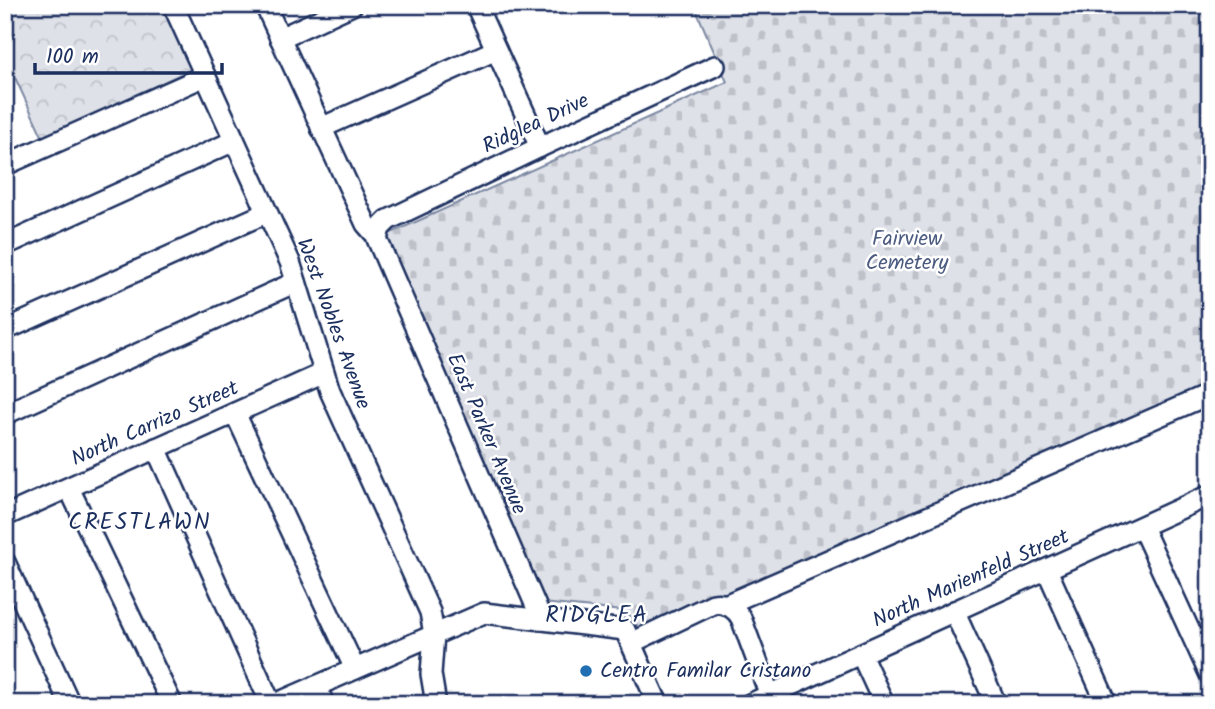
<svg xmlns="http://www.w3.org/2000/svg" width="1215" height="709" viewBox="0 0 1215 709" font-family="Kalam,sans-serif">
  <defs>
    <pattern id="cemetery-stones" width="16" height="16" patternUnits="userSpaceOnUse" patternTransform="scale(1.75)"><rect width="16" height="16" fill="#dee1e7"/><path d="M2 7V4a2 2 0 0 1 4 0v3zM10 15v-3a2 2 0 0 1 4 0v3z" fill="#bec1c9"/></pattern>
    <pattern id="park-crowns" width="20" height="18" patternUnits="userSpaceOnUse" patternTransform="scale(1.75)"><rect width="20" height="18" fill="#dee1e7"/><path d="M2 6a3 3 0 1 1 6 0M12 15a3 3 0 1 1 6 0" fill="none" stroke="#bec1c9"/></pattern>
  </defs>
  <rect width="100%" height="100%" fill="#fff"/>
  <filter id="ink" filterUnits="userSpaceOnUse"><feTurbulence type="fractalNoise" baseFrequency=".0143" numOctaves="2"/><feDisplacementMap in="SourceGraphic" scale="14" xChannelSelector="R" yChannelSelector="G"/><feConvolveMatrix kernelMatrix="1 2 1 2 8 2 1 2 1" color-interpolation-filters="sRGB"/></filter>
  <g filter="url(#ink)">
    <!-- cemetery -->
    <polygon fill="url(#cemetery-stones)" stroke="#7c88a2" stroke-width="2" points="694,5 1210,5 1210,384 731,597 639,629 633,618 623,611 542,603 380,238 727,82"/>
    <!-- park -->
    <polygon fill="url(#park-crowns)" stroke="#7c88a2" stroke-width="2" points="5,5 165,5 194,68 43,138 5,56"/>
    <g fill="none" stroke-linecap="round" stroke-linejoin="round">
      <!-- minor casing -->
      <g stroke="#1b2f5e" stroke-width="24">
        <g id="minor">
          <polyline points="173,5 290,262 330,391 430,612 434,634 431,674 436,704"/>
          <polyline points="265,5 366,224 373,232 378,234"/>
          <polyline points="476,5 540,147"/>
          <polyline points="280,38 352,5"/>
          <polyline points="321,128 496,50"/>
          <polyline points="5,165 205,76"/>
          <polyline points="5,245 234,141"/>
          <polyline points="5,330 266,213"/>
          <polyline points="235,413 355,669"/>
          <polyline points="5,414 296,282"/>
          <polyline points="156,448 271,704"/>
          <polyline points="69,488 172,704"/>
          <polyline points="5,516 324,373"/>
          <polyline points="1142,527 1210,675"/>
          <polyline points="5,562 70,704"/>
          <polyline points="1047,570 1107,704"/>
          <polyline points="725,605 1210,394"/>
          <polyline points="954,611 996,704"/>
          <polyline points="542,620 377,239 380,228 388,220 540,147 715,66"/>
          <path d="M631,643L713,604C725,602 735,608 741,618L773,704"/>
          <polyline points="861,654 884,704"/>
          <polyline points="316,686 324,704"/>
          <polyline points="275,704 484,613 625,630 658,704"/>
          <polyline points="750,704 1210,495"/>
        </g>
      </g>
      <!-- minor -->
      <use href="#minor" stroke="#fff" stroke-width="19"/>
    </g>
  </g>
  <!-- markers -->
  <circle fill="#1f6fb2" stroke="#fff" stroke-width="2.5" cx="586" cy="671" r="7"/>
  <g text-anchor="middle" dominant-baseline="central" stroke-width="5" stroke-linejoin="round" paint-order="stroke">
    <!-- street labels -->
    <g font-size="21" fill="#1b2f5e" stroke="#fff">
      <text transform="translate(536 124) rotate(-25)">Ridglea Drive</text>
      <text transform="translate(333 324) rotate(70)">West Nobles Avenue</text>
      <text transform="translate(155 424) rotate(-24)">North Carrizo Street</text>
      <text transform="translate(486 434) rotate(67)">East Parker Avenue</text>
      <text transform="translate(971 579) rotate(-24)">North Marienfeld Street</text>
    </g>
    <!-- park labels -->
    <g font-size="21" fill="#4c5c80" stroke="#fff">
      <text x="907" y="239">Fairview<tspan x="907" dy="24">Cemetery</tspan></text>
    </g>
    <!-- poi labels -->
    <g font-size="21" fill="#1b2f5e" stroke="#fff" text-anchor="start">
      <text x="600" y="671">Centro Familar Cristano</text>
    </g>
    <!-- neighbourhood labels -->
    <g font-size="23" letter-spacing="2" fill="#1b2f5e" stroke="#fff">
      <text x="140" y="523">CRESTLAWN</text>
      <text x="597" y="616">RIDGLEA</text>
    </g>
  </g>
  <!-- margin -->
  <rect width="1215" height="709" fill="none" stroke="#fff" stroke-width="28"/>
  <rect x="14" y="14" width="1187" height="681" fill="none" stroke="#1b2f5e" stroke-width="2.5" filter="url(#ink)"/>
  <!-- scale -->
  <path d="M35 63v10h187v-10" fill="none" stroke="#1b2f5e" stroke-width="3.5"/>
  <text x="46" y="63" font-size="21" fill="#1b2f5e" stroke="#ffffff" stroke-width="5" paint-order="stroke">100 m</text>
</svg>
